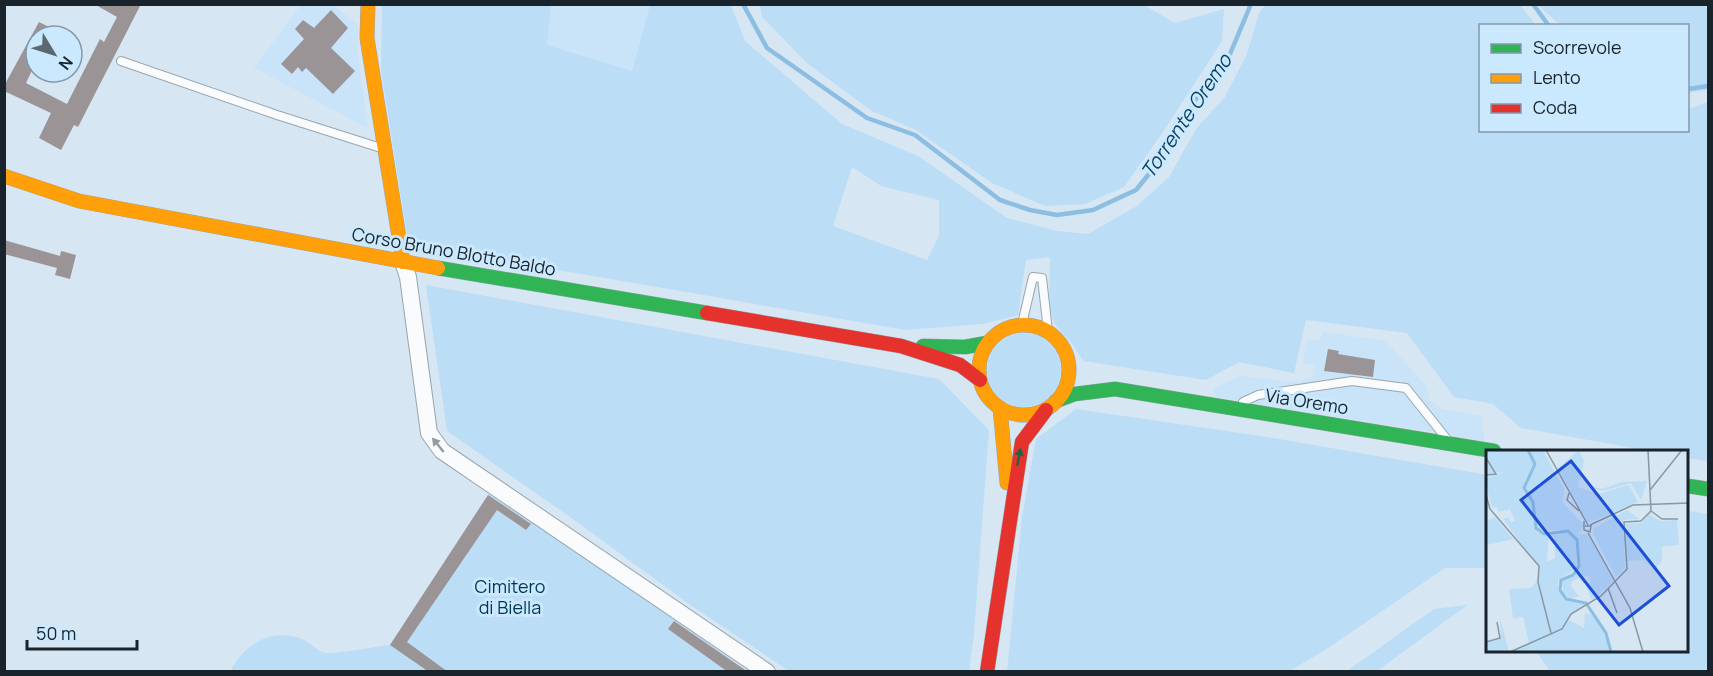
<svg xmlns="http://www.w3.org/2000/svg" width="1713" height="676" viewBox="0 0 1713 676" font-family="Manrope,sans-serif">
  <rect width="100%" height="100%" fill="#d6e6f2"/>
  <!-- built -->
  <g fill="#c9e4f8">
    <polygon points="301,5 334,5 358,25 358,58 368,128 254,68"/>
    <polygon points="551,5 650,5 632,71 546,45"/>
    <polygon points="1323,332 1386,341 1427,387 1430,400 1442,409 1481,416 1485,441 1216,397 1213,389 1241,376 1298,383 1312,377 1314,365 1303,364 1307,340 1320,340"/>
  </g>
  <!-- green -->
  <g fill="#bcddf6" fill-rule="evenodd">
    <polygon points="1142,4 1175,23 1224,9 1222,41 1165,129 1124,187 1085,204 1045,206 992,183 916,130 872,111 808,64 762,17 760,5"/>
    <path d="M382,5H551L547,45L632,71L650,5H731L745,41L842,124L918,156L1007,218L1057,231L1088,234L1137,206L1169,177L1196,129L1225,97L1247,54L1259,13L1265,5H1520L1536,25L1480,26V130H1688V108H1692L1708,102V461L1688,458V451H1650L1521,428L1493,404L1454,397L1407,333L1306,320L1294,373L1239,362L1206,380L1083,361L1074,346L1055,324L1049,307L1050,257L1026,260L1018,315L983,324L905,330L576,273L409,247L381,70ZM852,167L881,186L939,200V236L927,260L833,226Z"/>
    <polygon points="1538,5 1708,5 1708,90 1688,93 1688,26 1560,25"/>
    <polygon points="426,285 939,379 989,430 974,633 969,671 789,671 689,604 577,522 447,431"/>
    <circle cx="1024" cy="370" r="37"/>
    <polygon points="1076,409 1267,437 1488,475 1488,572 1485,568 1445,568 1328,648 1290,671 1007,672 1022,517 1036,439"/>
    <path d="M490,492L748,671L230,672C243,645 271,627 302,639C310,642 317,651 325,653C332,655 379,646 390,645Z"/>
    <polygon points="1688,511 1708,514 1708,671 1550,671 1536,651 1688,650"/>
    <polygon points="1467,605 1377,671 1347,671 1434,609"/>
  </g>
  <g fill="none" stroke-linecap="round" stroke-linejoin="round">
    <!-- stream -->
    <g stroke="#8cbee3" stroke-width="4.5">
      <polyline points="743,4 767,48 867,118 915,135 1000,200 1030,210 1057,215 1093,210 1136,190 1162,158 1197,97 1230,54 1251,4"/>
      <polyline points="1533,4 1549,26"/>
      <polyline points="1688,89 1708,86"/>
    </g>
  </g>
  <!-- building -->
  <g fill="#9a9497">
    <polygon points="94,4 141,4 78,127 74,125 61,150 39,138 51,113 4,91 4,86 39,22 67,36 36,36 36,62 26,83 67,104 100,39 104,42 117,17"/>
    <polygon points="331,10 348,28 331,48 355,71 333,94 306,68 302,72 298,67 292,74 281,64 304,39 295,29 303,20 314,28"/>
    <polygon points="4,240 60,256 61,251 76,255 70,279 55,275 57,268 4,254"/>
    <polygon points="1328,349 1339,351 1338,354 1375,360 1373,377 1324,371"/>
    <polygon points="488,495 531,524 526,530 497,510 407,642 448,672 429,672 390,645"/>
    <polygon points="674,621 748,672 728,672 668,629"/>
  </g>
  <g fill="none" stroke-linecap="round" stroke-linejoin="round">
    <!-- lane casing -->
    <g stroke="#99a5ae" stroke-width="10">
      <g id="lane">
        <polyline points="121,61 277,115 381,148"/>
        <polyline points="1022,324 1033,277 1042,278 1048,331"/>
        <polyline points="1243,402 1258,395 1352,381 1406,388 1446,438"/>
      </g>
    </g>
    <!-- street casing -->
    <g stroke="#99a5ae" stroke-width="18">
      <polyline id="street" points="403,262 408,277 429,433 442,451 767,672"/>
    </g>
    <!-- fast casing -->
    <g stroke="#99a5ae" stroke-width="15">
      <g id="fast">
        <polyline points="438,268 707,313"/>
        <polyline points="923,346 965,347 987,343"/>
        <polyline points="1056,401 1075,394 1115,389 1494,451"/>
        <polyline points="1688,486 1708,489"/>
      </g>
    </g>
    <!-- slow casing -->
    <g stroke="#99a5ae" stroke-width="15">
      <g id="slow">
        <polyline points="368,4 367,38 403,262"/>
        <polyline points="4,176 79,201 438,268"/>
        <circle cx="1024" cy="370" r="45"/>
        <polyline points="1000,408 1007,483"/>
      </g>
    </g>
    <!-- jam casing -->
    <g stroke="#99a5ae" stroke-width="15">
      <g id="jam">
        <polyline points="707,313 901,346 960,365 980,380"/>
        <polyline points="987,672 1022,442 1046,410"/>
      </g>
    </g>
    <!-- lane -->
    <use href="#lane" stroke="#f9fbfd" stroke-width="8"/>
    <!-- street -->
    <use href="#street" stroke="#f9fbfd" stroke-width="16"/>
    <!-- fast -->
    <use href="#fast" stroke="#30b455" stroke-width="14"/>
    <!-- slow -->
    <use href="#slow" stroke="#ff9f0a" stroke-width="14"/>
    <!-- jam -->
    <use href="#jam" stroke="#e5322d" stroke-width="14"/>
  </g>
  <!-- one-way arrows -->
  <defs><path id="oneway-solid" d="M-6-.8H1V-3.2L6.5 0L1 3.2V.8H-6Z" transform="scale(1.5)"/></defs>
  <use fill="#949a9f" href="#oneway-solid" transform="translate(438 445) rotate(-129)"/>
  <use fill="#23643e" href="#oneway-solid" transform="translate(1019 457) rotate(-79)"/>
  <g text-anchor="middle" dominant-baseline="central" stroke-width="6" stroke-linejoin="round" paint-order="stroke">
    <!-- street labels -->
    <g font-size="18" fill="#19232c" stroke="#cae8fe">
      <text transform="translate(454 251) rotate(10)">Corso Bruno Blotto Baldo</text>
      <text transform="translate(1307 401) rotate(9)">Via Oremo</text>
    </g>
    <!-- park labels -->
    <g font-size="18" fill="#003554" stroke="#cae8fe">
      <text x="510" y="586">Cimitero<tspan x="510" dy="21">di Biella</tspan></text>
    </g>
    <!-- water labels -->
    <g font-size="20" font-style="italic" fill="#093e5d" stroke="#cae8fe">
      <text transform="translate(1186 116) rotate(-56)">Torrente Oremo</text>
    </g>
  </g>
  <!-- overview -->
  <g transform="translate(1486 450)">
    <rect width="202" height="202" fill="#d6e6f2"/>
    <path d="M0,0H57L78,39L77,53L98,75L92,84H101L128,131L106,151L100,136L105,132L102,125L86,131L85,136L93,146L84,149L77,144L76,130L94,118L92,89L83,80H54L47,67V50L46,65L48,74L54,82L63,84L61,112L69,108L68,88L64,85L83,82L89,87L91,118L72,130V140L78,149L99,154L85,164L80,175L83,170L98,178L99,163L105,165L101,156L117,180L125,202H27L43,193L37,167L27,168L23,139L45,138L51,131L53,118L17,69L23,67L25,72L29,71L24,59L13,62L11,57L7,58L3,49L8,48H3L0,28L18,22L0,24ZM93,0L98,11L92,37L112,44L143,35L152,52L102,73L72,18ZM161,31L155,50L145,33L116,41L94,33L116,39L136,32ZM141,60L153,69L137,70L139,118L130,127L107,84L108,78ZM163,64L174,71L191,70L193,95L176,97V111L169,120L158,110L141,111L139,74L156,73ZM9,67L27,89L1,95L0,71ZM14,168L23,202H0V193L15,188Z" fill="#bcddf6"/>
    <path fill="none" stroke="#8cbee3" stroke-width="3" d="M42,0L49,14L38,38L47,52L50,78L58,84L82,81L91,90L93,116L87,125L75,130L74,140L80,149L100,153L120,183L125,202"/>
    <path fill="none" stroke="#8a98a3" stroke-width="1.5" d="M60,0L102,75M162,0L165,61M0,8L10,24L0,25M164,40L196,0M83,43L81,50L93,61M0,45L4,59L53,116L52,132L65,183M165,61L176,69H192M98,71V80L104,82L105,76H99M104,75L147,55L203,53M102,83L144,158L157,202M122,138L131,163M0,192L14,188L11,172M24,202L76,179L85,164L115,146L141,119L138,72L155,71L165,61"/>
    <path fill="#1d4ed8" fill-opacity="0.15" stroke="#1d4ed8" stroke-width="3" d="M85,11L183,136L133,175L35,50Z"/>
    <rect width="202" height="202" fill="none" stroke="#19232c" stroke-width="3"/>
  </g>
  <!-- border -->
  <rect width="1713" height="676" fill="none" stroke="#19232c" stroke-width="12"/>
  <!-- legend -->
  <rect x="1479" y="24" width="210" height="108" fill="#cae8fe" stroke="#8399aa" stroke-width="1.5"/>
  <rect x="1491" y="44" width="30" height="9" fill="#30b455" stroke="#8399aa" stroke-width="1.5"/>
  <text x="1533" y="54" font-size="18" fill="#19232c">Scorrevole</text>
  <rect x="1491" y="74" width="30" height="9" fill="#ff9f0a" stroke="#8399aa" stroke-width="1.5"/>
  <text x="1533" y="84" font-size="18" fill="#19232c">Lento</text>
  <rect x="1491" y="104" width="30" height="9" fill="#e5322d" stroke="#8399aa" stroke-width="1.5"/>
  <text x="1533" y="114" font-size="18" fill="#19232c">Coda</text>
  <!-- north arrow -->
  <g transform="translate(54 54) rotate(128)"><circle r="28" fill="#cae8fe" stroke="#8399aa" stroke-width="1.5"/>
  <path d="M0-4.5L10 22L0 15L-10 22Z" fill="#5b6771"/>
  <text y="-9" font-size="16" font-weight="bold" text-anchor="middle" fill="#19232c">N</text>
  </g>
  <!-- scale -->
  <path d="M27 640v9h110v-9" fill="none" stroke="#19232c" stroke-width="3"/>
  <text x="36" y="640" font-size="18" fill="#19232c" stroke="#cae8fe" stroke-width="4.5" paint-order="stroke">50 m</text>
</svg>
